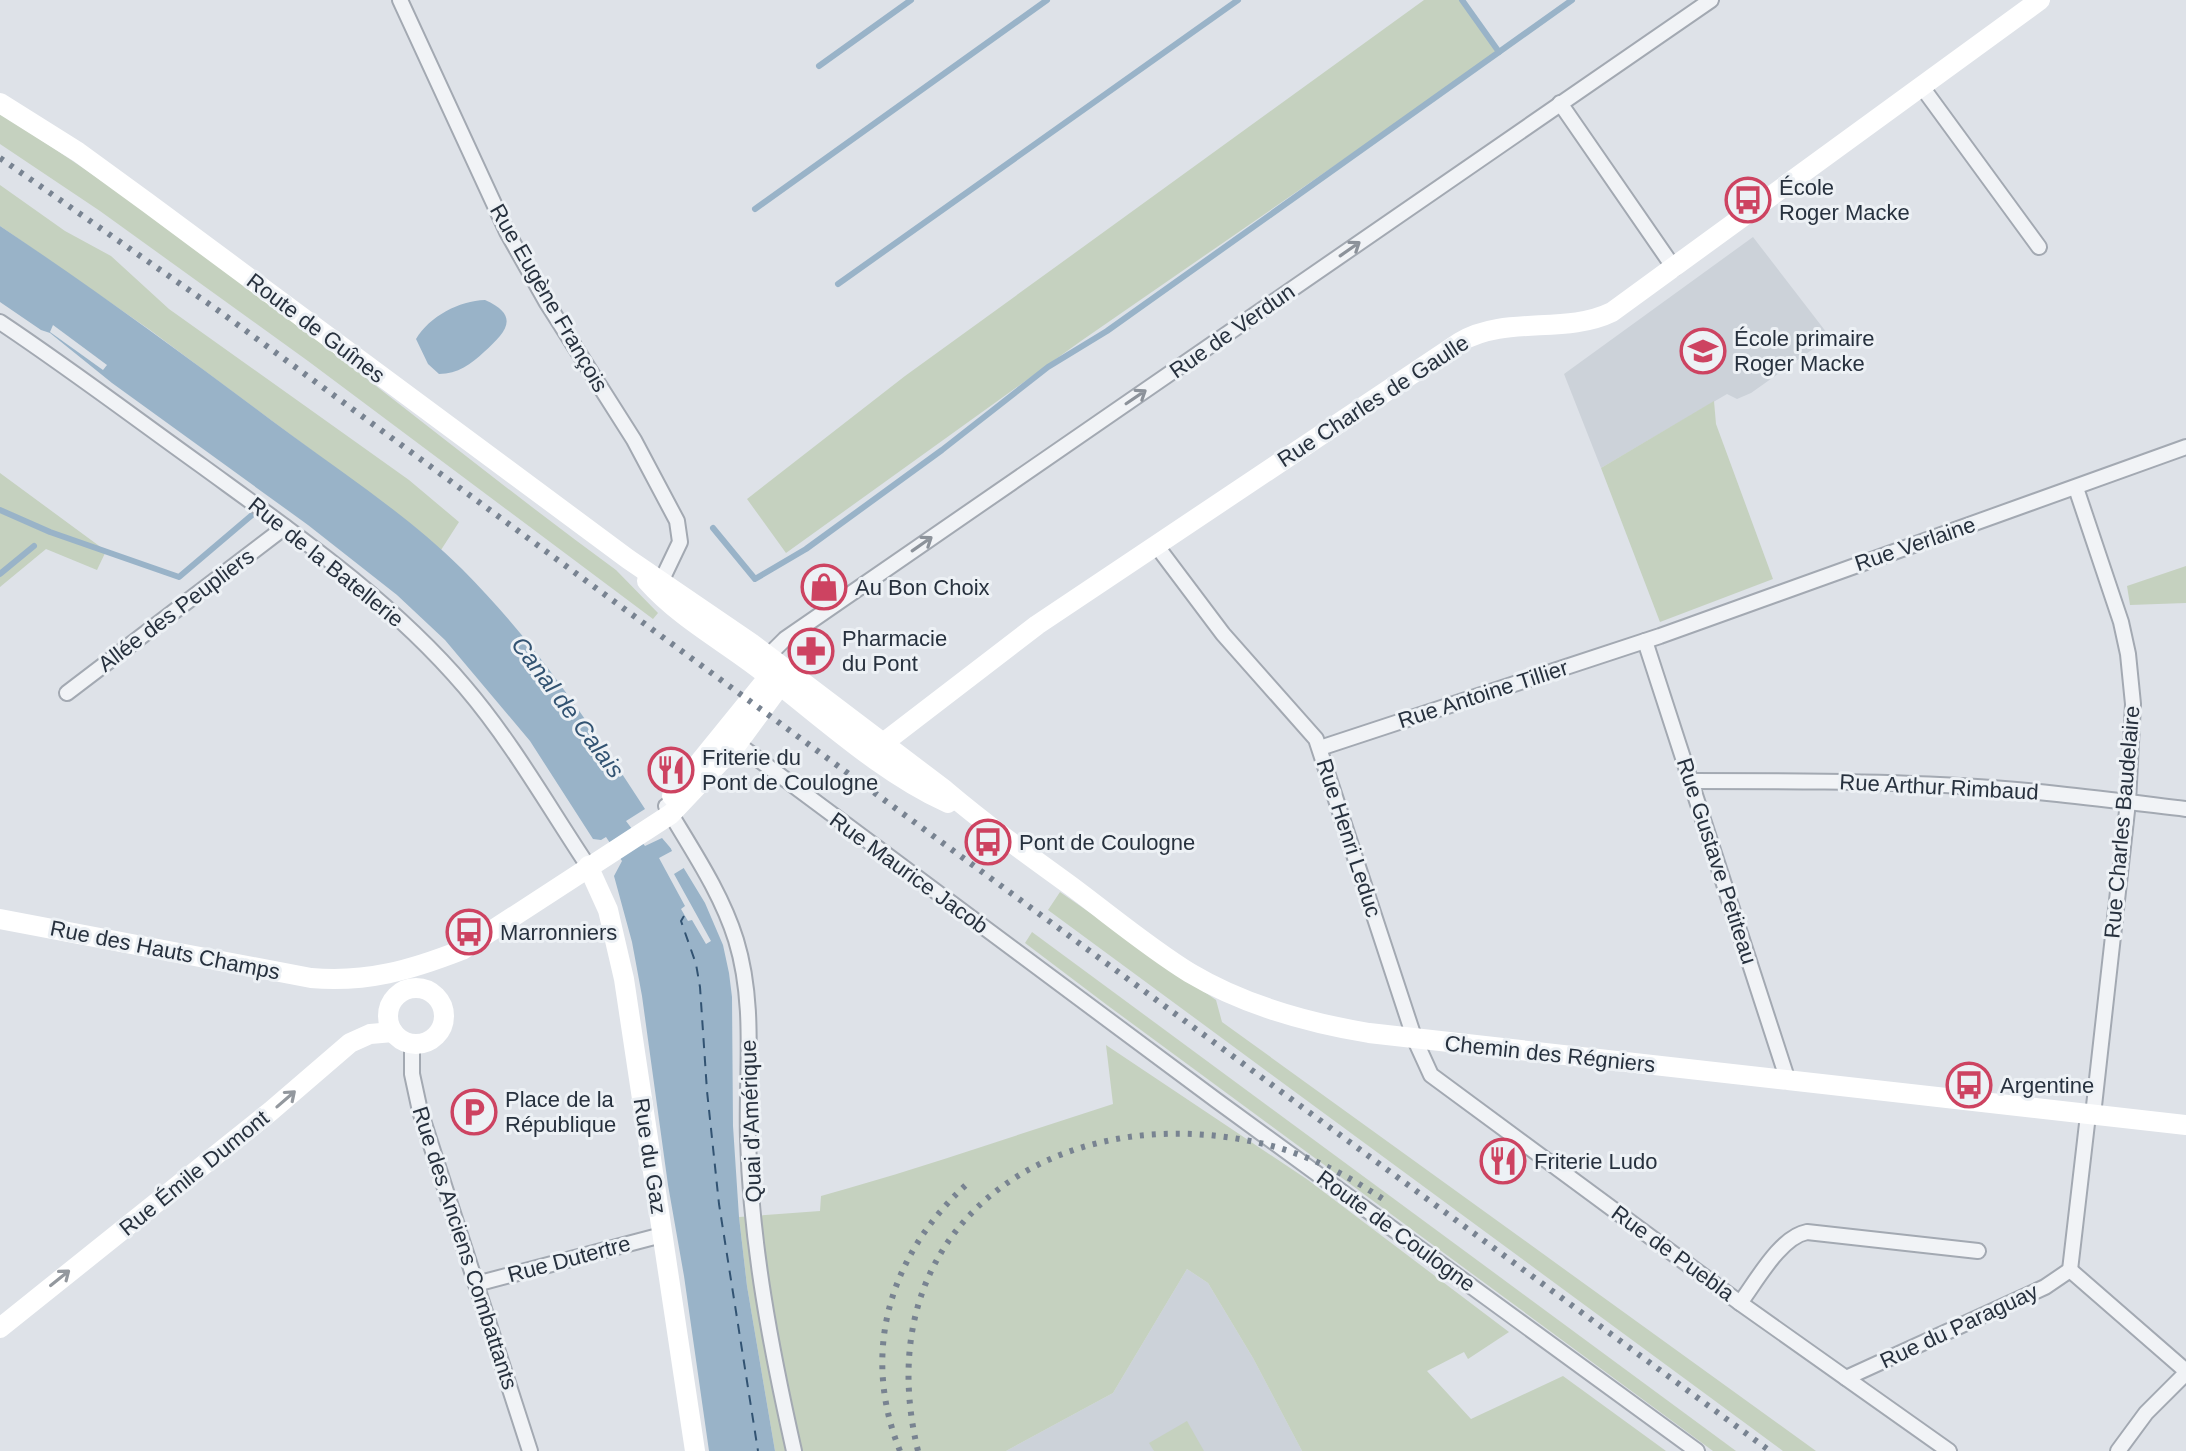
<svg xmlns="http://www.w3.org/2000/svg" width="2186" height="1451" viewBox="0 0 2186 1451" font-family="Arial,sans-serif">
  <rect width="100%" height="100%" fill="#dee2e8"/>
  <!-- built -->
  <g fill="#ccd2d9">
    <polygon points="1753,237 1830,337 1751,393 1737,399 1727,394 1601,468 1564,374"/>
    <polygon points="1187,1269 1208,1283 1253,1358 1302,1451 1006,1451 1113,1393"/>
  </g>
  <!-- green -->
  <g fill="#c5d1bf">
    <polygon points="1424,0 1462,0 1499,52 1081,341 786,553 747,499 905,376"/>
    <path d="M0,114C217,249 410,419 616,570L658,613L653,619L308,361L100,211L0,144Z"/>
    <polygon points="0,185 65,231 111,256 169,309 409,480 459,522 441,550 412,525 150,330 0,226"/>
    <polygon points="1714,401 1716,424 1773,579 1660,622 1601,468"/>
    <polygon points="0,473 106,551 97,570 46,549 0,587"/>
    <polygon points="2186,566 2186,603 2130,605 2127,586"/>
    <polygon points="1060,892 1216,1000 1222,1022 1816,1451 1783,1451 1048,910"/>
    <polygon points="1032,932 1736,1451 1713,1451 1107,1005 1025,943"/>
    <path d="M1106,1045L1308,1180L1509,1332L1468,1359L1464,1352L1427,1371L1471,1419L1563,1376L1666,1451H1302L1253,1358L1208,1283L1187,1269L1113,1393L1006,1451H775L747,1286L739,1217L820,1211L821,1196C919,1169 1016,1135 1113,1104Z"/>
    <polygon points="1187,1421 1204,1451 1154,1451 1149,1443"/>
  </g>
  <!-- water -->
  <g fill="#99b3c8">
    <path d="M0,226C99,292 195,363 290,434C348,477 411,518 462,569C534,641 590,724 645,809L626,821L645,846L662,838L674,852L705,903L723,945L729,973L732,997L733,1126L739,1217L747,1286L775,1451H709L684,1276L668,1185L642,996L632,942L614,876L622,861L606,837L601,840L593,839L530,741L445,640L397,595L308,525L112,383L50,333L41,330L0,302Z"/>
    <path d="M485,300C521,316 506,332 484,352C471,364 458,374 439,374L428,364L416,339C430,316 459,301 485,300Z"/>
  </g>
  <!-- pier -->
  <g fill="#dee2e8">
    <polygon points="53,325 107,365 103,370 50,332"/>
    <polygon points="672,842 687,866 674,874 711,941 706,944 692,920 688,921 681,909 685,906 659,858 672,851 669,844"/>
  </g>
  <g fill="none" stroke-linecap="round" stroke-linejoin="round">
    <!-- stream -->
    <g stroke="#99b3c8" stroke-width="6">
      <polyline points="1499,52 1572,0"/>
      <polyline points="819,66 911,0"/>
      <polyline points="755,209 1047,0"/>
      <polyline points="838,284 1238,0"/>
      <polyline points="0,510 50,532 179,577 252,515"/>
      <polyline points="713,528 755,579 806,549 942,450 1048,367 1107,331 1499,52 1462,0"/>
      <polyline points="0,574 34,546"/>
    </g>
    <!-- ferry -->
    <polyline stroke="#325372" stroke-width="2" stroke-dasharray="10 8" stroke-linecap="butt" points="684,916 681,921 696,964 700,987 707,1091 719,1204 758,1451"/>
    <!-- street casing -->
    <g stroke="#a3a9b2" stroke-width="18">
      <g id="street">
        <polyline points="400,0 507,232 547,303 634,440 677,521 680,542 658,588"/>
        <polyline points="1922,87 2039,247"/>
        <polyline points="1560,103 1674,268"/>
        <path d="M0,322C69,368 135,418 202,466C294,533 391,600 465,687C512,742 548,806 588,866"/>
        <polyline points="2076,488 2121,622 2128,654 2133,704 2128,802 2093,1115"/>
        <polyline points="1156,545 1223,634 1316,739 1415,1040 1431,1075 1740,1303 1949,1451"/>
        <polyline points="1645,641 1788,1081"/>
        <polyline points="763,661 785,639 1711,0"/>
        <polyline points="67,693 285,527"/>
        <polyline points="731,739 1216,1100 1697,1451"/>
        <polyline points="1320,748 1660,636 2186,447"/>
        <path d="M1690,781C1780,781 1870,781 1960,786C2036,790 2111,800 2186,809"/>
        <path d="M666,806C692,850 721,892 736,940C756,1005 746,1073 748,1139C751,1245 771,1349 794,1451"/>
        <polyline points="412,1044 412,1074 420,1111 530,1451"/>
        <polyline points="2070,1270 2088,1115"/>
        <polyline points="2070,1270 2186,1371"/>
        <polyline points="476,1284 662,1235"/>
        <path d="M1740,1303C1756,1282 1780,1237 1807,1232L1978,1251"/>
        <polyline points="1846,1378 2045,1287 2070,1270"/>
        <polyline points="2118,1451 2146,1413 2186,1373"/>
      </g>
    </g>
    <!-- street -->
    <use href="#street" stroke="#f1f3f6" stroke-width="14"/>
    <!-- secondary -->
    <g stroke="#fff" stroke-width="20">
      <path d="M0,103L78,152L148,203L628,559L751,643L945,790C985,824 1028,855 1071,886C1110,915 1148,947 1190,973C1242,1004 1309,1023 1369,1033L2186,1125"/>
      <path d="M647,581C679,617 720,639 758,668C819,714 878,771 948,803"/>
      <path d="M882,744L1037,625L1460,342C1506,315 1565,335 1612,312L2040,0"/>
      <polyline points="672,796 775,669"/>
      <polyline points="588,866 608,910 624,979 695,1451"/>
      <path d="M0,919L311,978C366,983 411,970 462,950L671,814L737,744L790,672"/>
      <circle cx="416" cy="1016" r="28"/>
      <polyline points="0,1328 271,1111 350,1043 370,1034 393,1032"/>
    </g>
    <!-- rail -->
    <g stroke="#788391" stroke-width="6" stroke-dasharray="4 8" stroke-linecap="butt">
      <polyline points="0,158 219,311 1770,1451"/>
      <path d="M900,1451C860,1352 890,1254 967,1184"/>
      <path d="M918,1451C863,1224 1056,1095 1264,1144C1311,1155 1350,1177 1389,1203"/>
    </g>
  </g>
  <!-- one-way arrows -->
  <defs><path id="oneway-shaft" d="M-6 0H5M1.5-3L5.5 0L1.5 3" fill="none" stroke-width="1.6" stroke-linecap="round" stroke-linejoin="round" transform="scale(2)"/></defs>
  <g stroke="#8c929a">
    <use href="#oneway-shaft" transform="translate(1350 249) rotate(-35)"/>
    <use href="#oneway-shaft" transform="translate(1136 397) rotate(-34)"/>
    <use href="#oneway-shaft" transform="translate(922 544) rotate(-35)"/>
  </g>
  <g stroke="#93989e">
    <use href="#oneway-shaft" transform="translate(286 1099) rotate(-41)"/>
    <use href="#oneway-shaft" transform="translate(60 1278) rotate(-39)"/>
  </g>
  <!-- icons -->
  <defs>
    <g id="bus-ring" transform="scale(2.3)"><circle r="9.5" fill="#edf1f5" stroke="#cd4361" stroke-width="1.5"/><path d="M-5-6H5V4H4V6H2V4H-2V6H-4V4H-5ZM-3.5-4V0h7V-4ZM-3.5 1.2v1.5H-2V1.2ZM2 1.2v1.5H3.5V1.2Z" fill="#cd4361"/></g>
    <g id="school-ring" transform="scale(2.3)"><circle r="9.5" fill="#edf1f5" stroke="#cd4361" stroke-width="1.5"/><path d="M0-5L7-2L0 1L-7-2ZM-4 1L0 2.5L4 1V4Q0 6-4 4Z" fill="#cd4361"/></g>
    <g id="shop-ring" transform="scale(2.3)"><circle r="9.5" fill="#edf1f5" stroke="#cd4361" stroke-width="1.5"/><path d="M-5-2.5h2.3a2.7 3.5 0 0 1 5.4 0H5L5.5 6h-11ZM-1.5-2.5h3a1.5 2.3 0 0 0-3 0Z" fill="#cd4361"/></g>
    <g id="pharmacy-ring" transform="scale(2.3)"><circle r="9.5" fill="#edf1f5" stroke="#cd4361" stroke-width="1.5"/><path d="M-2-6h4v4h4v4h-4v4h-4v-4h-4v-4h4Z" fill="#cd4361"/></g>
    <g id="restaurant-ring" transform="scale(2.3)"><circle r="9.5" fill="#edf1f5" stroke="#cd4361" stroke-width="1.5"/><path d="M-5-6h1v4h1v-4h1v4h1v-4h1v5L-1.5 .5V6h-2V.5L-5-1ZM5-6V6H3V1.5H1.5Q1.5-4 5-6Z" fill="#cd4361"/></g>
    <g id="parking-ring" transform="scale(2.3)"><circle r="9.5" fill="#edf1f5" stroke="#cd4361" stroke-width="1.5"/><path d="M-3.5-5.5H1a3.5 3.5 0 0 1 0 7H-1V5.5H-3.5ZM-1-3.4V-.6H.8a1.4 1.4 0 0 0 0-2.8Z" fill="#cd4361"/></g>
  </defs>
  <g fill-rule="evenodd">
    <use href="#bus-ring" x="1748" y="200"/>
    <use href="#school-ring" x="1703" y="351"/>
    <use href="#shop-ring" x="824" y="587"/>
    <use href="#pharmacy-ring" x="811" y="651"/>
    <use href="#restaurant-ring" x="671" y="770"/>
    <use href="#bus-ring" x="988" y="842"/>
    <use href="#bus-ring" x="469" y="932"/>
    <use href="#bus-ring" x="1969" y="1085"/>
    <use href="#parking-ring" x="474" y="1112"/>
    <use href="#restaurant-ring" x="1503" y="1161"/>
  </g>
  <g text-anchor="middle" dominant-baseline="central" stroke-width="6" stroke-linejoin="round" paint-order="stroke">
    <!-- poi labels -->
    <g font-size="22" fill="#27313e" stroke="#edf1f5" text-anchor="start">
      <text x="1779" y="187">École<tspan x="1779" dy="25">Roger Macke</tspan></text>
      <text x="1734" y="338">École primaire<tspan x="1734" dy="25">Roger Macke</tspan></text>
      <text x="855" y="587">Au Bon Choix</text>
      <text x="842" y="638">Pharmacie<tspan x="842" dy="25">du Pont</tspan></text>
      <text x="702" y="757">Friterie du<tspan x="702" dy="25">Pont de Coulogne</tspan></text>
      <text x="1019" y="842">Pont de Coulogne</text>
      <text x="500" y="932">Marronniers</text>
      <text x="2000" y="1085">Argentine</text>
      <text x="505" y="1099">Place de la<tspan x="505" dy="25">République</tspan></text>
      <text x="1534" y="1161">Friterie Ludo</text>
    </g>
    <!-- street labels -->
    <g font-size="22" fill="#27313e" stroke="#edf1f5">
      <text transform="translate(549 298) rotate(60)">Rue Eugène François</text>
      <text transform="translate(316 328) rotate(37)">Route de Guînes</text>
      <text transform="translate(1232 331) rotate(-35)">Rue de Verdun</text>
      <text transform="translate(1373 401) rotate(-33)">Rue Charles de Gaulle</text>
      <text transform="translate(1915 544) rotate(-19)">Rue Verlaine</text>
      <text transform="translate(326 562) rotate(39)">Rue de la Batellerie</text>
      <text transform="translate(176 610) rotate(-37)">Allée des Peupliers</text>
      <text transform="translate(1483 694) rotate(-18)">Rue Antoine Tillier</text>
      <text transform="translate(1939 787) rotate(3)">Rue Arthur Rimbaud</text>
      <text transform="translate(2122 822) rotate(-85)">Rue Charles Baudelaire</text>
      <text transform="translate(1349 838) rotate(72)">Rue Henri Leduc</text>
      <text transform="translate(1717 861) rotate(72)">Rue Gustave Petiteau</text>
      <text transform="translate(909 873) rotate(36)">Rue Maurice Jacob</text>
      <text transform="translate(165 950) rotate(11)">Rue des Hauts Champs</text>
      <text transform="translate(1550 1054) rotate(6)">Chemin des Régniers</text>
      <text transform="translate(751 1121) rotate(-92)">Quai d'Amérique</text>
      <text transform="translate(650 1156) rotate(81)">Rue du Gaz</text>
      <text transform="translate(194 1173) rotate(-39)">Rue Émile Dumont</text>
      <text transform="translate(1396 1231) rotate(36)">Route de Coulogne</text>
      <text transform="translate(465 1248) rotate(72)">Rue des Anciens Combattants</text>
      <text transform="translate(1673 1253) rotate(36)">Rue de Puebla</text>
      <text transform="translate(569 1259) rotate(-15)">Rue Dutertre</text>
      <text transform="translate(1959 1326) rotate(-25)">Rue du Paraguay</text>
    </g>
    <!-- water labels -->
    <g font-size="24" font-style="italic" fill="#325372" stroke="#edf1f5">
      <text transform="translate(568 707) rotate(53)">Canal de Calais</text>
    </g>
  </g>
</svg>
